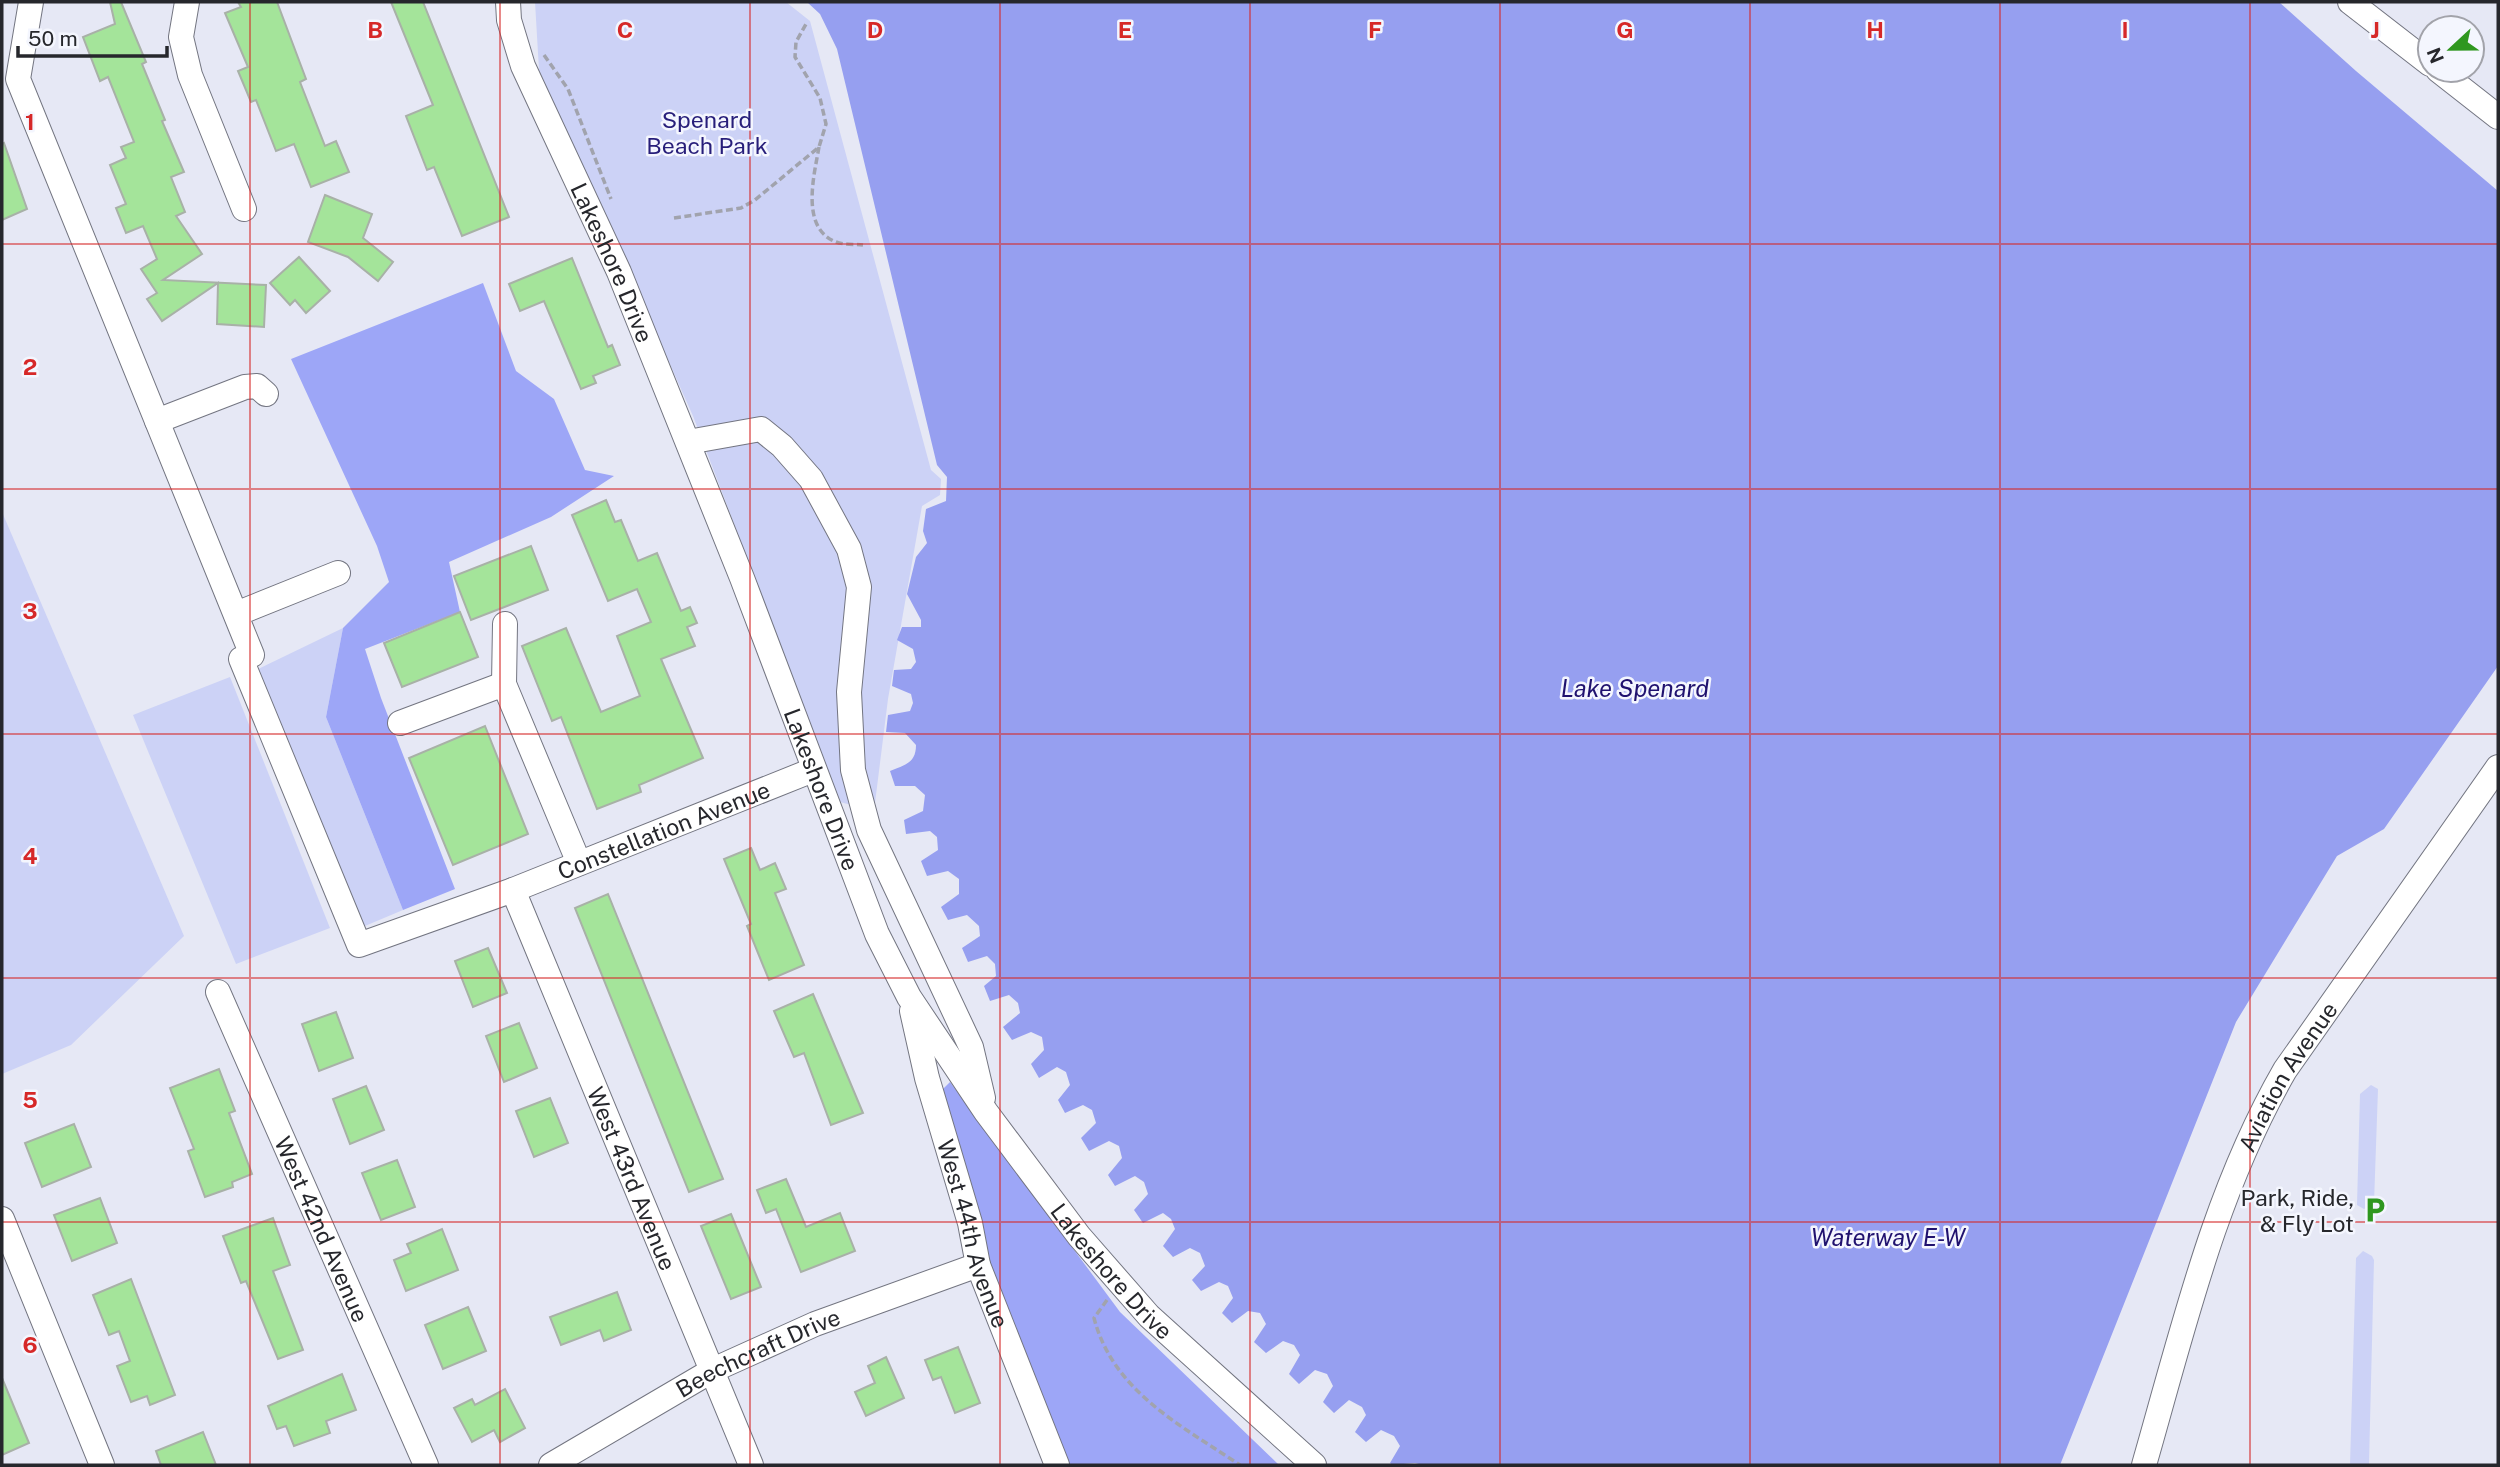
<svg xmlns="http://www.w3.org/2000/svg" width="2500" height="1467" viewBox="0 0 2500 1467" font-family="'Public Sans',sans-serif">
  <rect width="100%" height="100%" fill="#e6e8f5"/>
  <!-- green -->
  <g fill="#ccd2f6">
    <polygon points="535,2 786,2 810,21 931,470 941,479 940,495 922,506 888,699 874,811 840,802 693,416 539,70"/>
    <polygon points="2,512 184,936 71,1045 2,1074"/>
    <polygon points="343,628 326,717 403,910 353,931 252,672"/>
    <polygon points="230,677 330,928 236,964 133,715"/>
    <polygon points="2371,1085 2378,1089 2374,1203 2364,1209 2357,1205 2360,1094"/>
    <polygon points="2363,1251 2372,1256 2374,1260 2369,1464 2350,1465 2356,1258"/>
  </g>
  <!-- forest -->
  <g fill="#9da6f7">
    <polygon points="483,283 516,371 554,399 585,470 614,476 551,517 449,562 460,612 365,649 381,698 455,889 403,910 326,717 343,628 389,582 377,546 291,359"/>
    <polygon points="950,1082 1120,1312 1279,1465 1057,1465 978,1265 942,1090"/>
  </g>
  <!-- water -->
  <path fill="#969ff0" d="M807,2H2279L2356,71L2498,191V666L2384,829L2337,856L2236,1022L2060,1465H1423L1415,1463L1392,1465L1390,1463L1400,1446L1394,1436L1381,1430L1366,1442L1355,1432L1366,1415L1362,1407L1349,1400L1334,1413L1323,1402L1333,1386L1327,1374L1315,1370L1299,1384L1289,1374L1300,1355L1294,1345L1283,1341L1266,1353L1254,1342L1266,1324L1260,1313L1248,1311L1232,1323L1222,1313L1233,1298L1228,1286L1219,1282L1201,1291L1192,1280L1205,1266L1200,1253L1190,1248L1173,1257L1163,1246L1175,1229L1171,1219L1163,1213L1143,1223L1134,1210L1148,1194L1144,1182L1135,1176L1115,1186L1108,1175L1122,1158L1119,1146L1109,1141L1089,1151L1081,1138L1096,1123L1092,1110L1083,1105L1065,1113L1058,1100L1070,1085L1066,1072L1057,1067L1039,1078L1031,1064L1044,1050L1042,1037L1031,1032L1012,1040L1003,1027L1020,1013L1018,1003L1009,995L990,1001L984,986L996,976L995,964L987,956L968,962L962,948L980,936L979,926L967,915L948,920L941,907L959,894V879L948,871L927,876L921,861L938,850L937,837L930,831L906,834L904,820L923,811L925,795L915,786H895L890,771C905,765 916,763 916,745L905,733L886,732L888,715L910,711L913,703L911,694L892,686L894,670L911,669L916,662L913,649L897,640L902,627H921V620L907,594L916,557L927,543L923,531L926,509L946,501L947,477L937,465L837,49L820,14Z"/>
  <!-- building -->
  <g fill="#a4e49a" stroke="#a8b1a7" stroke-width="2">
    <polygon points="110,2 121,2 146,62 142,64 165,120 162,121 184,172 171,177 185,212 176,216 202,254 163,280 266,285 264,327 217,324 218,283 162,321 147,299 157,293 141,269 157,259 143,226 126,233 116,208 126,204 110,165 126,158 121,147 134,142 108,77 100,81 83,37 115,24"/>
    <polygon points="238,2 277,2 306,79 300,82 325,146 336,141 349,172 311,187 294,144 276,151 256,100 251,102 238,71 248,67 225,13 241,7"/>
    <polygon points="391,2 423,2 509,217 462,236 434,167 427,170 406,116 433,105"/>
    <polygon points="4,143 27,209 2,220 2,144"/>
    <polygon points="325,195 372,214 363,238 393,262 378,281 348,257 308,242"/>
    <polygon points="299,257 330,291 306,313 295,300 290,305 270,283"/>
    <polygon points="572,258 608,347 612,345 620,365 593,376 596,383 581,389 544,301 520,311 509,284"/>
    <polygon points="606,500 615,522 621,520 638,561 657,553 681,611 690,607 697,623 687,627 695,646 661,659 703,758 639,785 641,792 597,809 561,717 552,721 522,646 566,628 601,712 640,696 617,636 651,622 637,589 608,601 572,515"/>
    <polygon points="531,546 548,590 471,620 454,576"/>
    <polygon points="460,612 478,657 402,687 384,643"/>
    <polygon points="485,726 528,834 453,865 409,758"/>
    <polygon points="751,848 760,870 775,863 786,889 775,893 804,965 769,980 747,926 751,924 724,859"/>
    <polygon points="608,894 723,1179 689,1192 575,908"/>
    <polygon points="488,948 507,993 473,1007 455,961"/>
    <polygon points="813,994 863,1113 831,1125 804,1053 794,1057 774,1011"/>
    <polygon points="336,1012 353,1058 319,1071 302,1024"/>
    <polygon points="519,1023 537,1068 504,1082 486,1036"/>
    <polygon points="219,1069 235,1111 229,1113 252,1174 232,1182 233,1187 205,1197 188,1151 194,1149 170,1088"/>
    <polygon points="366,1086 384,1130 350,1144 333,1099"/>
    <polygon points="550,1098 568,1143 534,1157 516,1111"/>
    <polygon points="74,1124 91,1167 42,1187 25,1143"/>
    <polygon points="397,1160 415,1207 381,1220 362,1173"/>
    <polygon points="786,1179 806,1227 840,1213 855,1251 801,1272 776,1209 766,1213 757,1190"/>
    <polygon points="100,1198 117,1243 72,1261 54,1215"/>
    <polygon points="731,1214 761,1287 731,1299 701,1226"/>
    <polygon points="273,1218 290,1265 273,1271 303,1350 278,1359 246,1281 241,1283 223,1236"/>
    <polygon points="442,1229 458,1270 406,1291 394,1260 411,1253 407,1244"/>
    <polygon points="131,1279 175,1395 150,1405 147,1396 131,1402 117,1366 130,1361 119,1331 109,1335 93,1295"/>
    <polygon points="617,1292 631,1330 604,1341 600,1330 561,1345 550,1317"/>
    <polygon points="468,1307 486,1351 443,1369 425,1325"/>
    <polygon points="958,1347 980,1403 955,1413 941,1377 933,1380 925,1360"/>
    <polygon points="886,1357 904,1398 866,1416 855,1392 875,1383 868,1366"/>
    <polygon points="342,1374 356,1410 326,1421 330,1433 294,1446 286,1426 277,1429 268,1406"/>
    <polygon points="2,1378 29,1443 2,1455"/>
    <polygon points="505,1389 525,1428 500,1442 494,1430 472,1442 454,1408 472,1399 475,1405"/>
    <polygon points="203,1432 216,1465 161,1465 156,1451"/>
  </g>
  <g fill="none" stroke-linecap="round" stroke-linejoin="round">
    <!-- minor casing -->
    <g stroke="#737581" stroke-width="26">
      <g id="minor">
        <polyline points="31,2 18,79 252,655"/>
        <polyline points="187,2 181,37 190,75 244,209"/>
        <path id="s1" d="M508,2L509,20L523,66L619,272L742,578L877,934L909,997L986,1112L1079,1236L1149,1316L1314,1465"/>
        <polyline points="2350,2 2430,64"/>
        <polyline points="2438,70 2498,117"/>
        <polyline points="157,421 245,387 257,386 266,394"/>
        <polyline points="688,442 761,429 782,446 811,479 849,549 859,587 849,692 853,770 869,830 971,1047 983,1098"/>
        <polyline points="236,614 338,573"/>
        <path id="s2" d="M241,659L359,945L513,890L813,770"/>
        <polyline points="504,684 505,624"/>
        <polyline points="400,723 504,684 579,863"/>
        <path id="s3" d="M513,890L751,1465"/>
        <path id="s4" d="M218,992L426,1465"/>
        <path id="s5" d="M912,1011L927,1078L970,1223L978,1265L1057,1465"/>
        <polyline points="2,1219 102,1465"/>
        <path id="s6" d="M551,1465L713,1370L815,1324L978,1265"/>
        <path id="s7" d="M2144,1465C2183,1330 2214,1193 2285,1070L2498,767"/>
      </g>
    </g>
    <!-- path -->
    <g stroke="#a1a3ad" stroke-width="3.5" stroke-dasharray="7 3.5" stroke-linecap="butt">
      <polyline points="544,55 568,89 611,199"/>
      <path d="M819,147C814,176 800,228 836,242C844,245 855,244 863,245"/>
      <polyline points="674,218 741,208 755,200 819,147 826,124 820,98 795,57 796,42 806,24"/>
      <path d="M1107,1300L1094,1318C1113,1391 1180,1425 1240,1465"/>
    </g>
    <!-- minor -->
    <use href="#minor" stroke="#fff" stroke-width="24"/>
  </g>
  <!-- grid -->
  <path fill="none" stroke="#d62828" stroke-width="2" stroke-opacity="0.55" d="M250,2V1465M500,2V1465M750,2V1465M1000,2V1465M1250,2V1465M1500,2V1465M1750,2V1465M2000,2V1465M2250,2V1465M2,244H2498M2,489H2498M2,734H2498M2,978H2498M2,1222H2498"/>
  <!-- icons -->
  <defs>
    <g id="parking-bare" transform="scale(2.1)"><path d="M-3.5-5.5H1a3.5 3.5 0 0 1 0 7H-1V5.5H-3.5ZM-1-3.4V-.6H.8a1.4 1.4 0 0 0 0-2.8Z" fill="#2f971f" stroke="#f4f6fe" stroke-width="2.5" paint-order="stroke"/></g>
  </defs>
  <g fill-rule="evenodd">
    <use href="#parking-bare" x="2375" y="1210"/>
  </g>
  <g text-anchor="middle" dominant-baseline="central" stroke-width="5" stroke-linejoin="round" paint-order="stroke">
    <!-- park labels -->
    <g font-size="23" fill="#271e7a" stroke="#f4f6fe">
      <text x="707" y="119">Spenard<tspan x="707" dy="26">Beach Park</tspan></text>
    </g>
    <!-- street labels -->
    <g font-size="23" fill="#26272c" stroke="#f4f6fe">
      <text stroke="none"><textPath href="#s1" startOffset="282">Lakeshore Drive</textPath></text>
      <text stroke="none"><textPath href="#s1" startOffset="849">Lakeshore Drive</textPath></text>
      <text stroke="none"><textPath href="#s2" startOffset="635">Constellation Avenue</textPath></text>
      <text stroke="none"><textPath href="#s7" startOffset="416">Aviation Avenue</textPath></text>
      <text stroke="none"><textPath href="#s3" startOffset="312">West 43rd Avenue</textPath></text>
      <text stroke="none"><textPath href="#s4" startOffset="259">West 42nd Avenue</textPath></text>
      <text stroke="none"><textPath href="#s5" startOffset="231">West 44th Avenue</textPath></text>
      <text stroke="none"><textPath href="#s1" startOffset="1416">Lakeshore Drive</textPath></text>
      <text stroke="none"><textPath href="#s6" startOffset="236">Beechcraft Drive</textPath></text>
    </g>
    <!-- poi labels -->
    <g font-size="23" fill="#26272c" stroke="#f4f6fe" text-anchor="end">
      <text x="2354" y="1197">Park, Ride,<tspan x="2354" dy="26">&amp; Fly Lot</tspan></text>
    </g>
    <!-- water labels -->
    <g font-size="24" font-style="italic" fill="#20126f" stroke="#f4f6fe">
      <text x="1635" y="688">Lake Spenard</text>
      <text x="1888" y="1237">Waterway E-W</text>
    </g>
  </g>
  <g font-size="23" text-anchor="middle" font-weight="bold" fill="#d62828" stroke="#f4f6fe" stroke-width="5" stroke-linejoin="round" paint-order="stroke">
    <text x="375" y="38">B</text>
    <text x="625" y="38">C</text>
    <text x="875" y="38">D</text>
    <text x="1125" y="38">E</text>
    <text x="1375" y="38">F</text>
    <text x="1625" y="38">G</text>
    <text x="1875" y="38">H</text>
    <text x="2125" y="38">I</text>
    <text x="2375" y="38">J</text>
    <text x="30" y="130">1</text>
    <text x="30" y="375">2</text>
    <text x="30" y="619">3</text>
    <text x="30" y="864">4</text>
    <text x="30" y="1108">5</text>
    <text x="30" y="1353">6</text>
  </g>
  <!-- border -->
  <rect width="2500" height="1467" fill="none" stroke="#26272c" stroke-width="7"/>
  <!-- north arrow -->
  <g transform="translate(2451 49) rotate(248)"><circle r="33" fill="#f4f6fe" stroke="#a2a3aa" stroke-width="2"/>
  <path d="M0-5L12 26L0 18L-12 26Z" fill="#2f971f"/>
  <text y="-10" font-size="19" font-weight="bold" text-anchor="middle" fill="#26272c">N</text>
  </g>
  <!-- scale -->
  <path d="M18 46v10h149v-10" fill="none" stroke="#26272c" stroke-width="3.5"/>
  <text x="28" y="46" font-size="21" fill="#26272c" stroke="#f4f6fe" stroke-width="5" paint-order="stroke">50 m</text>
</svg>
